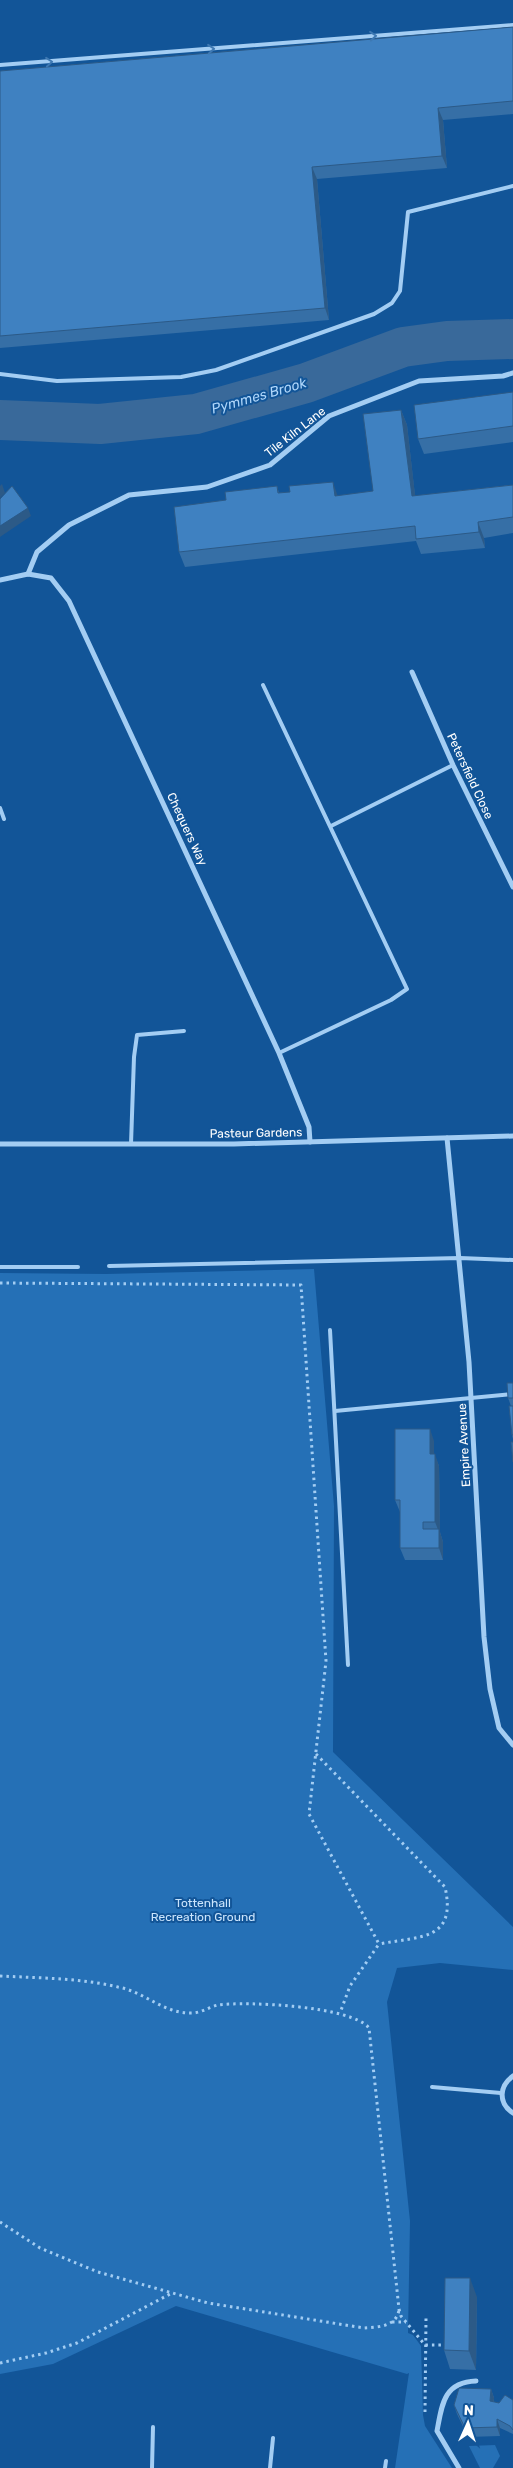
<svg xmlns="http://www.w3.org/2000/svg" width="513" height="2468" viewBox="0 0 513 2468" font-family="Rubik,sans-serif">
  <rect width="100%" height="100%" fill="#125598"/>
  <!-- green -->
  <g fill="#2570b6">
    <polygon points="314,1269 334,1506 333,1752 513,1927 513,1970 440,1963 397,1968 387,2002 410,2221 408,2333 413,2335 421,2346 423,2415 425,2426 452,2468 395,2468 409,2373 407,2374 176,2306 53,2364 0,2374 0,1273 106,1274"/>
    <polygon points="495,2445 500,2456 493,2468 480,2468 469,2446"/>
  </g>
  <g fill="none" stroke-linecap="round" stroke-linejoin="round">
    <!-- river -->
    <polyline stroke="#39699a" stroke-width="40" points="0,420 100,424 196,414 306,383 403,347 447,341 513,339"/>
    <!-- path -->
    <g stroke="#a3cdf3" stroke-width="3" stroke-dasharray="2.5 4" stroke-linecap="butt">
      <polyline points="0,1283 301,1285 326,1661 309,1814 379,1944 350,1986 340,2013"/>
      <path d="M316,1754L445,1887C457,1941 420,1936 379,1944"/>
      <path d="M0,1976C39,1978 80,1978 118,1987C145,1992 164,2014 192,2013C201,2013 209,2007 218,2005C245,2001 352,2006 369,2028L399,2309L401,2316L425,2345H446"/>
      <path d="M0,2222L40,2248L98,2272L208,2303L364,2328C378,2327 396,2327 399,2310"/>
      <polyline points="392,2322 406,2322"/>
      <polyline points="0,2363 46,2353 77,2343 172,2293"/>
      <polyline points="425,2412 426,2318"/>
    </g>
    <!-- service -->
    <g stroke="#a3cdf3" stroke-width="4">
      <polyline points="0,65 513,25"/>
      <polyline points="0,374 57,381 181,377 216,370 374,314 392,303 400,291 408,212 513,186"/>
      <polyline points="263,685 407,989 391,1000 279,1053"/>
      <polyline points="0,808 4,819"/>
      <polyline points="331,826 453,765"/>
      <polyline points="131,1144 134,1057 137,1035 184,1031"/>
      <polyline points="109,1266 460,1258 513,1260"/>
      <polyline points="0,1267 78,1267"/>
      <polyline points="330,1330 348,1665"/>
      <polyline points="335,1411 513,1394"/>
      <polyline points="432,2087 501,2093"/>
      <polyline points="152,2468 153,2427"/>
      <polyline points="270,2468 273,2438"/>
      <polyline points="385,2468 386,2461"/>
    </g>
    <!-- minor -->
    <g stroke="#a3cdf3" stroke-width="5">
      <polyline points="28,574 37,552 69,525 129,495 207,487 270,465 329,416 419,381 503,376 513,373"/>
      <polyline points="0,580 28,574 51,578 69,601 279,1053 309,1127 310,1142"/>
      <polyline points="412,672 453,765 513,887"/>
      <polyline points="447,1138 469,1362 484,1637 490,1689 499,1728 513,1745"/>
      <polyline points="0,1144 234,1144 513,1136"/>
      <path d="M513,2076C499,2086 498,2103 513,2113"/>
      <path d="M459,2468L437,2431C442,2404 444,2382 476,2381"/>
    </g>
  </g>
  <!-- wall -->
  <g fill="#366fa6">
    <polygon points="513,27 513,114 443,120 447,168 317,179 329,320 0,348 0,71"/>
    <polygon points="513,392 513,442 424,454 418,439"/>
    <polygon points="401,410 407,425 415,496 513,485 513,533 484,538 485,548 421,554 416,541 185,567 179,552 226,500 277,486 279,493 338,496 373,491"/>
    <polygon points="513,1383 513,1439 512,1435 511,1406 508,1398"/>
    <polygon points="434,1441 434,1454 439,1466 440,1532 443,1542 443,1560 405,1560 400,1548 400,1512 395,1500"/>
    <polygon points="477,2297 476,2370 450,2369 444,2350"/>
    <polygon points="491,2389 494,2398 494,2402 499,2403 513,2400 513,2434 500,2428 500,2436 468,2437 457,2414 454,2405"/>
  </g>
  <!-- shaded-wall -->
  <g fill="#2c5a87">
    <polygon points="438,108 443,120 447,168 442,156"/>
    <polygon points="312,167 317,179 329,320 325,308"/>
    <polygon points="401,410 407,425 417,512 412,496"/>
    <polygon points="333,482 338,497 335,496"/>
    <polygon points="2,484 5,493 0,498 0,486"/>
    <polygon points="28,508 31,516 0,537 0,526"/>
    <polygon points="478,522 484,538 485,548 479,532"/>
    <polygon points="430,1429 434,1441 434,1466 430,1454"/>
    <polygon points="435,1454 439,1466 440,1532 443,1542 443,1560 439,1548 439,1532 435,1522"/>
    <polygon points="470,2278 477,2297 476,2370 469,2351"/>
    <polygon points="491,2389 494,2398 493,2410 490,2401"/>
    <polygon points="497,2419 500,2428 500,2436 497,2427"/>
  </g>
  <!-- building -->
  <g fill="#3f81c1" stroke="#2c5a87">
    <polygon points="513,27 513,101 438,108 442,156 312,167 325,308 0,336 0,71"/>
    <polygon points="513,392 513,426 418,439 414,405"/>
    <polygon points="401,410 412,496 513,485 513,517 478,522 479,532 416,539 415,526 179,552 174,507 226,500 225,492 277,486 278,493 290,492 289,486 333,482 335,496 373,491 363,414"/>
    <polygon points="12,486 28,508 0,526 0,499"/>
    <polygon points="507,1383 513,1383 513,1398 508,1398"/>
    <polygon points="509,1406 513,1406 513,1435 512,1435"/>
    <polygon points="395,1429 430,1429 430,1454 435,1454 435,1522 423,1522 423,1529 439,1529 439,1548 400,1548 400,1500 395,1500"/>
    <polygon points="511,1442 513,1442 513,1462"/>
    <polygon points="445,2278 470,2278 469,2351 444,2350"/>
    <polygon points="459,2388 491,2389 490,2401 499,2403 505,2395 513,2400 513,2430 510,2426 497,2419 497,2427 465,2428 454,2405"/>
  </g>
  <!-- one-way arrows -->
  <defs><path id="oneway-chevron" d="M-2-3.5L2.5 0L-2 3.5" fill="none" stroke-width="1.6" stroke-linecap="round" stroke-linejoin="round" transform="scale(1.25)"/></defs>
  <g stroke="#3e79b3">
    <use href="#oneway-chevron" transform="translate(373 36) rotate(-5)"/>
    <use href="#oneway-chevron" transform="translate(211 49) rotate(-5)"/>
    <use href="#oneway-chevron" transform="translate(49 62) rotate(-5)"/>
  </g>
  <g text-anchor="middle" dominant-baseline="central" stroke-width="4" stroke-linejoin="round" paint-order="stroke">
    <!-- street labels -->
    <g font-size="12" fill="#fff" stroke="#125598">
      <text transform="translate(295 432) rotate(-38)">Tile Kiln Lane</text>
      <text transform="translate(470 776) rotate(65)">Petersfield Close</text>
      <text transform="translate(187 829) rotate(65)">Chequers Way</text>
      <text transform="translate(256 1133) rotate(-1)">Pasteur Gardens</text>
      <text transform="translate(464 1445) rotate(-93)">Empire Avenue</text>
    </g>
    <!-- park labels -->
    <g font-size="12" fill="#cbe5fd" stroke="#125598">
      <text x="203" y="1903">Tottenhall<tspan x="203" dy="14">Recreation Ground</tspan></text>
    </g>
    <!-- water labels -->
    <g font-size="14" font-style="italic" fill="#afd6fa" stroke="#125598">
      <text transform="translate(259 396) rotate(-16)">Pymmes Brook</text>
    </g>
  </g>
  <!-- north arrow -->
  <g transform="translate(468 2423) rotate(3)" stroke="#125598" stroke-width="4" paint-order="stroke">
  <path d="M0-4L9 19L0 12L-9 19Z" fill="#ffffff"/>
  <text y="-8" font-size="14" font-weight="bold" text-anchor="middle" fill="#ffffff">N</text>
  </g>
</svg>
